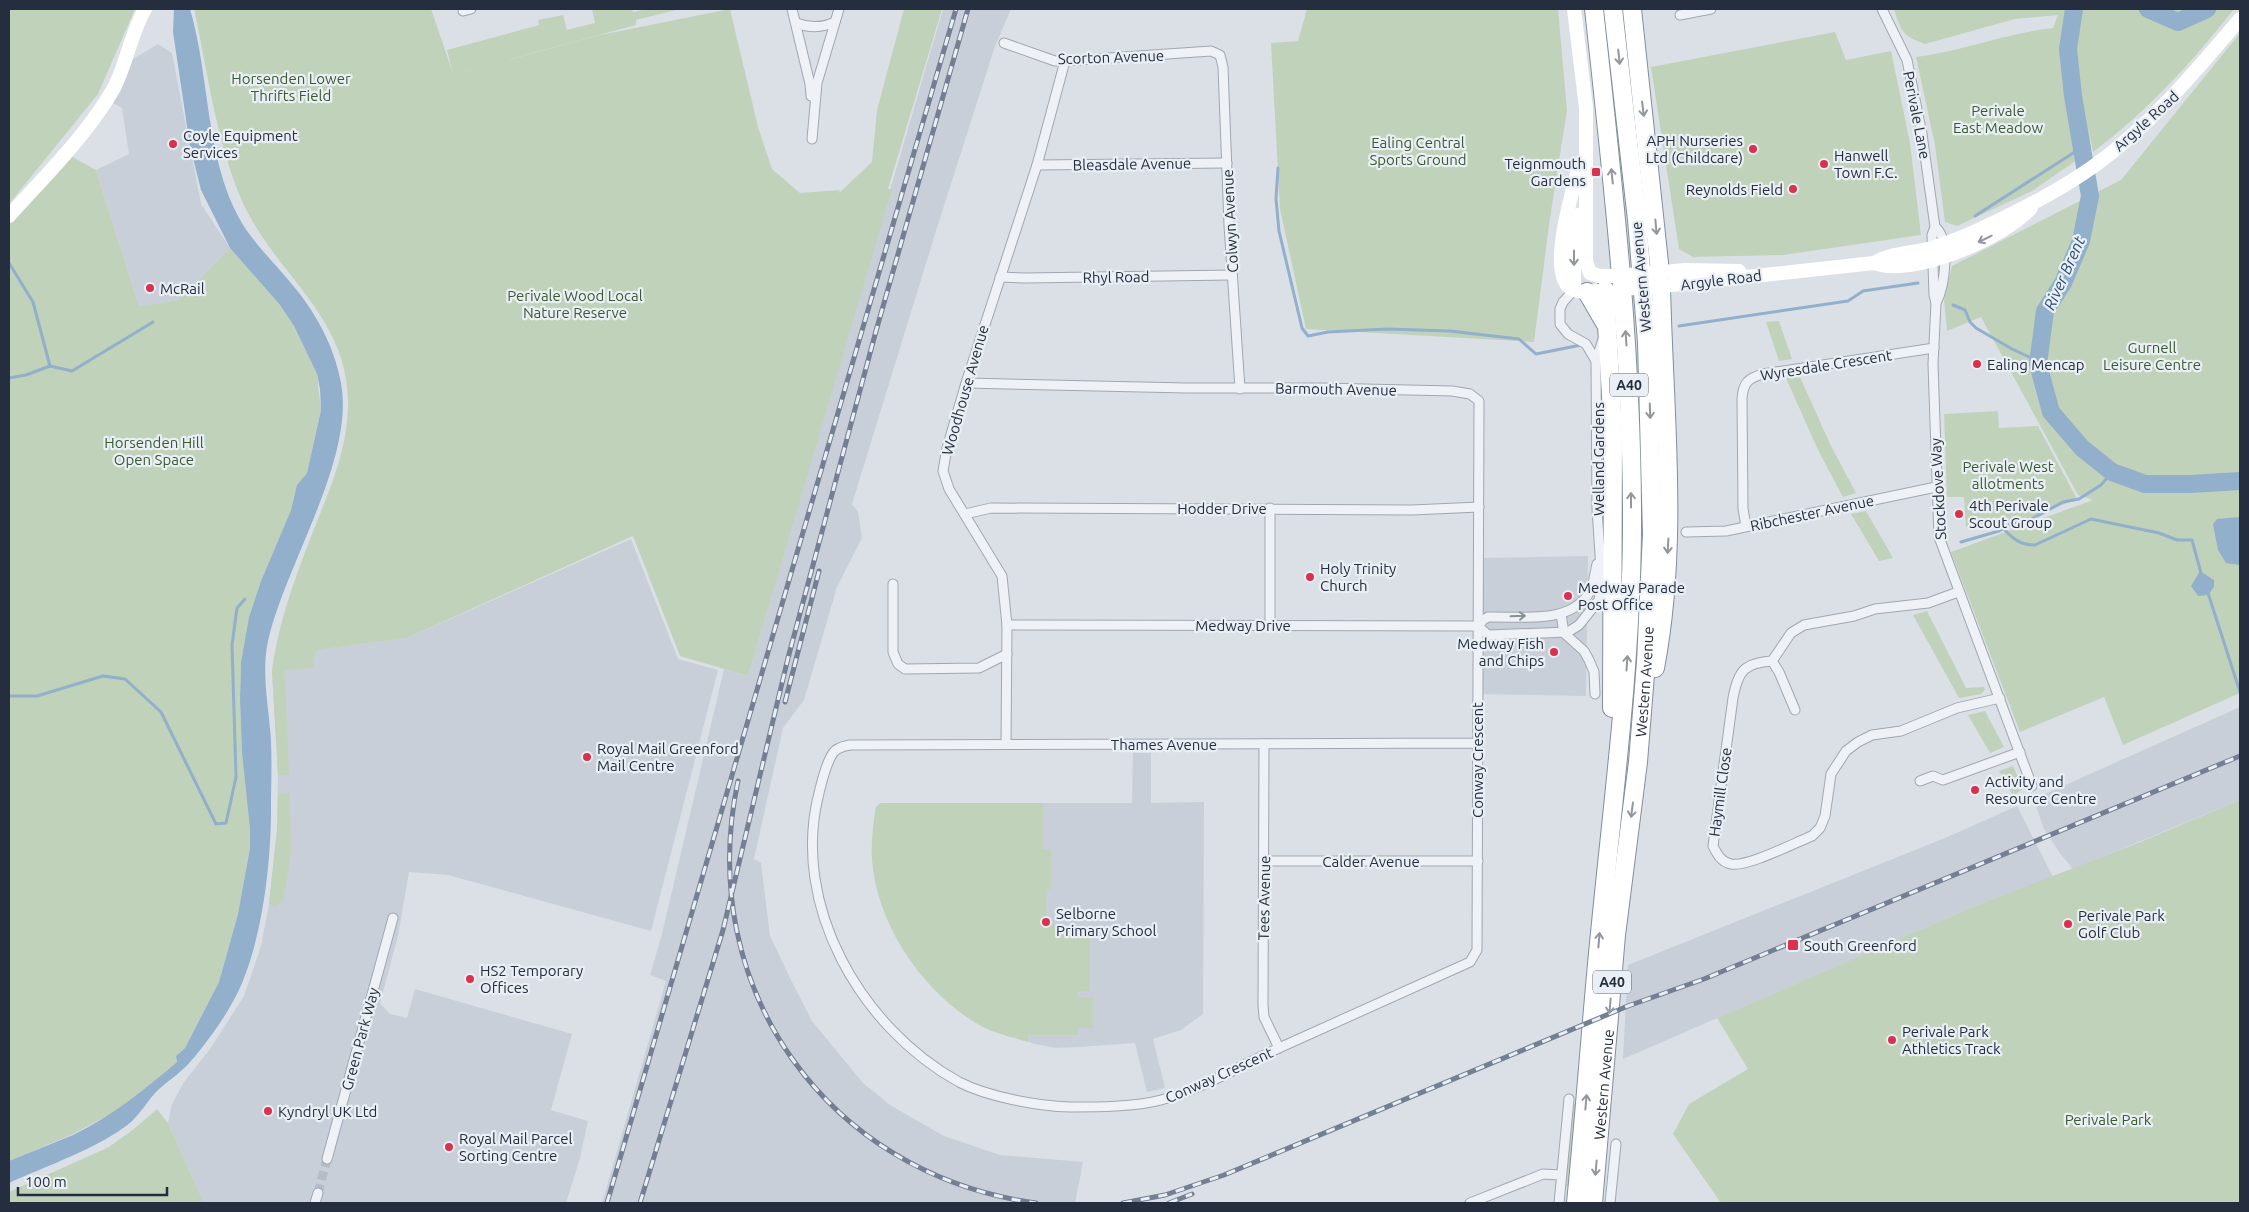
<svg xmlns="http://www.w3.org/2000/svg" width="2249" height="1212" viewBox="0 0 2249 1212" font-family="Ubuntu,sans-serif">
  <rect width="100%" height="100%" fill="#dbe0e7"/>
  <!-- built -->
  <g fill="#c9cfd9">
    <polygon points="943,9 1011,9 995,46 936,231 852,504 858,512 862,538 837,587 804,700 783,728 754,859 761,863 770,936 792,982 812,1021 863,1083 890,1105 944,1136 1000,1155 1083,1162 1075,1203 602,1203 666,981 650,975 662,934 724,669 748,676"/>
    <polygon points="158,44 172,53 201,204 230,248 179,300 139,306 96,170 129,154 122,108 111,102 133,59"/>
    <polygon points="631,539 678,659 718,670 651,931 448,875 409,872 398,936 380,1003 390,1014 407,1018 415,989 572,1034 551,1110 588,1121 580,1158 566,1203 204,1203 168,1123 172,1104 184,1082 210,1049 244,996 261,946 269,904 277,830 278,775 272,671 274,655 407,638"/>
    <polygon points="1588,556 1586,696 1479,694 1480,558"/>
    <polygon points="2240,707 2240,800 2073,869 2059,852 2043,827 2034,799"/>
    <polygon points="1133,753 1151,753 1151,803 1204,802 1203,1014 1181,1030 1153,1039 1165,1088 1147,1092 1135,1043 1079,1047 1056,1048 1035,1044 986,1028 955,1006 925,979 892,929 880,900 872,859 873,828 876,807 880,803 1132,803"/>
    <polygon points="2017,806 2053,877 1973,907 1623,1059 1628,965 1945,838"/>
  </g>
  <!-- green -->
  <g fill="#c1d2bb">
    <polygon points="9,9 135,9 98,94 9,204"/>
    <path d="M194,9H431L453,73L447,50L539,25L538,20L563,15L567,30L595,23L592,9H632L633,12L647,9H680L636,20V25L467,71L600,35L730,9L758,127L772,169L800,193L840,190L839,193L872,162L877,110L904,9H942L888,189H892L748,676L680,656L633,536L407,638L316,650L313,668L285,670L289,775H278L272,671C278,623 295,578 312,534C329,491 348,450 348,403C348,316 276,275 243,203C216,142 208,73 194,9Z"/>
    <polygon points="1307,9 1558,9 1567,110 1550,218 1534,342 1306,329 1280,209 1271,43 1298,41"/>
    <path d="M1894,9H2234C2191,63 2149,110 2093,152L2089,130L2091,147L2076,157L2077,160L2032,191L1957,226L1945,222L1935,145L1916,57C1963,51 2007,33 2053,28L2058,15L2015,19L1925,44C1902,36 1901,31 1894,9Z"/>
    <polygon points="1835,32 1846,60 1891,51 1910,143 1921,235 1783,255 1693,257 1679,249 1651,67"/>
    <polygon points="2240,33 2240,693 2123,745 2104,697 2020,732 1951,552 2093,500 2078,495 1981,317 1947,331 1944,299 1952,266 2121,180"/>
    <polygon points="71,156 96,170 139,306 179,300 230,248 280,305 294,326 317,374 321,410 307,473 297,486 291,510 261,581 249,617 241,662 240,700 242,753 250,829 250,848 238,914 219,982 185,1048 176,1056 177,1062 138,1095 112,1113 73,1134 9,1161 9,224"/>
    <polygon points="1779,321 1792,359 1779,361 1766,322"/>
    <polygon points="1800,377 1830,444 1856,493 1843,497 1818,450 1786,378"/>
    <polygon points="1998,411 1999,428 2038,426 2077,499 2023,521 1966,527 1964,497 1947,497 1944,414"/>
    <polygon points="1866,511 1893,558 1879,561 1851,514"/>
    <polygon points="1927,611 1966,688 1984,687 1985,690 1981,694 1959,698 1913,615"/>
    <polygon points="1985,711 2004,747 1990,753 1968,715"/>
    <polygon points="2013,766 2023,789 2013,796 1999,771"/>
    <polygon points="290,793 291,853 284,899 275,907 269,904 277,830 278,794"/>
    <polygon points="2240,800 2240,1203 1721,1203 1673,1134 1689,1104 1748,1069 1717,1018 1973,907 2138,843"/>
    <path d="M882,803H1043V849H1051V889H1047L1046,923L1063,926V936H1090V991H1078V997H1093V1028H1078V1035H1028V1042C1012,1037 996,1034 981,1026C924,994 877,926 872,860C871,842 873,824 876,807Z"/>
    <polygon points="1574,1104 1578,1104 1569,1187 1565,1186"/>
    <polygon points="157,1109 168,1123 204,1203 9,1203 9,1192 109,1147 134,1129"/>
  </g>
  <!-- water -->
  <g fill="#92afcb">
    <path d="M174,9H190C210,77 205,155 239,218C252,242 273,261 290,282C315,311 334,345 341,383C355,459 286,563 268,641C261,673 269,708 271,741C272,764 271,787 271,809C271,865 262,943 237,994C225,1018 208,1041 191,1061C181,1073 167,1081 156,1092C147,1102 140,1114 130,1123C99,1148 46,1166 9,1183V1161C30,1152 52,1144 73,1135C112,1116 144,1090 177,1062L176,1056L185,1048L219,982L238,914L250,848V829L242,753L240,700L241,662L249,617L261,581L291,510L297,485L307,473L321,410L320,389L317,374L294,326L280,305L230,248L201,190L190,146L173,32Z"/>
    <polygon points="2240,517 2240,565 2226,563 2218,550 2213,524 2217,519"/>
    <polygon points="2200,571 2214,580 2214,587 2208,595 2198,596 2191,586"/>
  </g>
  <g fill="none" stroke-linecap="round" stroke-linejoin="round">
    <!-- stream -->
    <g stroke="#92afcb" stroke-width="3">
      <polyline points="1278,168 1276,199 1279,231 1302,328 1308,336 1328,332 1387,329 1450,331 1519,339 1536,354 1581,345"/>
      <polyline points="1975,216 2081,148"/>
      <polyline points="9,263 33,302 50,366"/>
      <polyline points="1953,305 1965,310 1970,322 1976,328 2012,349 2038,361"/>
      <polyline points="1679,326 1848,301 1863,291 1918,283"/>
      <polyline points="9,378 26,375 50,366 72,371 153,322"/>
      <path d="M2003,528C2013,539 2020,545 2035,545L2091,519L2159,533L2177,540H2192L2201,573"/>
      <polyline points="1961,542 1999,531 2012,523 2028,521 2063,502 2079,499 2101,485 2112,472"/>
      <polyline points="2207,590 2240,692"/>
      <polyline points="9,696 37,696 103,676 125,679 161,712 216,824 226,823 236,777 232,645 237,608 245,599"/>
    </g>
    <!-- river -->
    <g stroke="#92afcb" stroke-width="18">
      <polyline points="2074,9 2068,49 2073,96 2090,196 2081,241 2063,283 2045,311 2038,364 2051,412 2082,448 2112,472 2145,484 2190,484 2240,481"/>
      <polyline points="2148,9 2178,22 2207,9"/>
    </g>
    <!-- street-tunnel -->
    <polyline stroke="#b6bcc5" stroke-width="9" stroke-dasharray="9 4.5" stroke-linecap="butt" points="318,1193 327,1159"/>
    <!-- street casing -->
    <g stroke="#a0a7b1" stroke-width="11">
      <g id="street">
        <polyline points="792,9 810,84 811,96"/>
        <polyline points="1882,9 1907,60 1922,134 1935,227 1932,235 1934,295 1936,303 1933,364 1939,537 2032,786"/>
        <polyline points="463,11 471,9"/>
        <polyline points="1680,15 1711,9"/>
        <path d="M796,23C809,28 822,28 835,22"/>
        <polyline points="1004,43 1055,61 1065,61 1211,51 1220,55 1223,67 1229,225 1240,389"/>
        <polyline points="812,139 817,83 839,9"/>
        <polyline points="1037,165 1227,163"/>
        <path d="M1935,227C1951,239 1945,286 1936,303"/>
        <polyline points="1000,277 1025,278 1232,275"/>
        <polyline points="1574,290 1563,302 1560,309 1560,324 1568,334 1586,344 1596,361"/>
        <path d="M966,383L1187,388H1320L1452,391L1470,394L1479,401L1477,950L1470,962C1406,991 1342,1019 1279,1048C1240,1066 1202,1089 1161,1100C1135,1107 1097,1107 1070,1107C1038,1106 988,1097 959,1082C861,1028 790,905 819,793C822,781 826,763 833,753C837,747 845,746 850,745L1478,743"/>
        <polyline points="965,514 991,508 1412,510 1479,507"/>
        <path d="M1746,526L1743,509L1742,399C1743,383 1748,378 1763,374L1934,348"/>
        <polyline points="1686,532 1726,531 1936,487"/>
        <polyline points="893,584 893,652 898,664 905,669 979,668 1007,654"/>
        <path d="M1958,592L1928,603L1875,609L1854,616L1804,625L1791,633L1772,661C1744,663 1738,671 1733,698L1713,846C1717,854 1721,862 1731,864C1748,867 1794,843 1812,836L1820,828L1825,816L1831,774L1846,751L1858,742L1872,735L1901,731L1957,708L2000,698"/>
        <polyline points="1561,614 1564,633 1584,651 1589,660 1594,672 1595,694"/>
        <polyline points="1007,625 1478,626"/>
        <polyline points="1270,625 1270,508"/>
        <polyline points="1478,626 1488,635 1568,632 1579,625 1599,600 1602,585 1597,509 1596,361 1604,336"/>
        <path d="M1478,626L1483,620L1488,617C1521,616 1576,626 1592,587C1594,580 1595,572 1597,564"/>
        <polyline points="1772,661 1779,672 1795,710"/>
        <polyline points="1006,744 1007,625 1002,576 949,489 943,471 947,448 966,383 1037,165 1065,61"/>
        <polyline points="1264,744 1263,1005 1264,1017 1279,1048"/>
        <polyline points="1920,781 1933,776 1943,780 2020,752"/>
        <polyline points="1265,861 1478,861"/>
        <polyline points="327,1159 393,918"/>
        <polyline points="315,1203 318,1193"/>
        <polyline points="1470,1203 1543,1174 1561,1175"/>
        <polyline points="1559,1203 1569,1099"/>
        <polyline points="1610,1203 1616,1144"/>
      </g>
    </g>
    <!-- highway casing -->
    <g stroke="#818d9f" stroke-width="20">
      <g id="highway">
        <polyline points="1632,9 1660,272"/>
        <polyline points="1605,290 1613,431 1612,708"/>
        <polyline points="1587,292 1605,323"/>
        <path d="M1655,668C1679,542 1664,414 1661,287"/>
        <path d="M1576,1203C1585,1113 1591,1023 1600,933C1613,799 1631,666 1632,531C1633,356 1613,183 1594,9"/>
        <path id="s1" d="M1593,1203L1616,935L1638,762L1646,662L1652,534L1647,342L1637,220L1613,9"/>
      </g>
    </g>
    <!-- street -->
    <use href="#street" stroke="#eef1f5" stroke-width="9"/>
    <!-- secondary -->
    <g stroke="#fff" stroke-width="14">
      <polyline points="1574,9 1586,108 1586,262 1590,273 1599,276 1609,276"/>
      <path d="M1579,164C1574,189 1547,270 1570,288C1577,293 1588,292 1596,291"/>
      <path d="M9,216C45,176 87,135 114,88C127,62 131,33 145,9"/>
      <path d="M1874,263C1890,253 1913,253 1932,248C1954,241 1975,232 1995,222C2029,206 2063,188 2094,166C2151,125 2195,72 2240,19"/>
      <polyline points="1643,274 1685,270 1739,271"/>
      <path d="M1653,287L1874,263C1912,278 2006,237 2031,208"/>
      <polyline points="1574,290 1574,254 1578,215"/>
    </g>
    <!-- highway -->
    <use href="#highway" stroke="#fff" stroke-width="18"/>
    <!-- rail casing -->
    <g stroke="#737f92" stroke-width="5">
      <g id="rail">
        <polyline points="785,702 819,571"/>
        <path d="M738,781C694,987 827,1175 1036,1203"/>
        <polyline points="607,1203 956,9"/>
        <polyline points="640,1203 723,930 788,658 876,331 968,9"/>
        <polyline points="1123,1203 1165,1195 1224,1175 1628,1006 1704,979 2240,756"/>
        <polyline points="1169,1203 1192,1194"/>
      </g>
    </g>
    <!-- rail -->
    <use href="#rail" stroke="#eaeff5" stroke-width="3" stroke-dasharray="9" stroke-linecap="butt"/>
    <!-- secondary-bridge -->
    <g stroke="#fff" stroke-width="14">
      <polyline points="1609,276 1643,274"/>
      <polyline points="1619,289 1653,287"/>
    </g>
  </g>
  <!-- one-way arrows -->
  <defs><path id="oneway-shaft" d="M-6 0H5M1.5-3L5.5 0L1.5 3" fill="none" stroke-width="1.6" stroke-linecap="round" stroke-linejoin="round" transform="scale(1.25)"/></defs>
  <g stroke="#92969e">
    <use href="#oneway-shaft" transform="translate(1619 57) rotate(84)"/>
    <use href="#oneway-shaft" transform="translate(1643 109) rotate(83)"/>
    <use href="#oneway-shaft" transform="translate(1612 176) rotate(-96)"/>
    <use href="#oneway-shaft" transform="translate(1656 227) rotate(85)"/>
    <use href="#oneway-shaft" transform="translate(1985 239) rotate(154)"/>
    <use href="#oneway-shaft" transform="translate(1574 258) rotate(90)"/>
    <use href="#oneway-shaft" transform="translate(1626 338) rotate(-94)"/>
    <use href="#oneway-shaft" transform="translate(1650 411) rotate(88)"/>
    <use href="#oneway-shaft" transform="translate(1631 500) rotate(-90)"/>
    <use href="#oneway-shaft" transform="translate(1668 546) rotate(93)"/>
    <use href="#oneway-shaft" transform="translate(1627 663) rotate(-86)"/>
    <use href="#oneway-shaft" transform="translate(1632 810) rotate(97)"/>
    <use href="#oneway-shaft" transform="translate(1599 940) rotate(-85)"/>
    <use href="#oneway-shaft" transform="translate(1610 1006) rotate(95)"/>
    <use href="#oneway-shaft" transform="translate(1586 1102) rotate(-85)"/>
    <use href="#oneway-shaft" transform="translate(1596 1168) rotate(95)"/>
  </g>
  <use stroke="#89909a" href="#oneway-shaft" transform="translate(1518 616) rotate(-2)"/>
  <!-- markers -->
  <g fill="#da324e" stroke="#eaeff5" stroke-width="2">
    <circle cx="173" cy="144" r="5"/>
    <circle cx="1753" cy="149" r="5"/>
    <circle cx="1824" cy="164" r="5"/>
    <rect x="1591" y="167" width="10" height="10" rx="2.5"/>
    <circle cx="1793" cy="189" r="5"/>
    <circle cx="150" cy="288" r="5"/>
    <circle cx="1977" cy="364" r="5"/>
    <circle cx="1959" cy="514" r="5"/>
    <circle cx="1310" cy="577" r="5"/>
    <circle cx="1568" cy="596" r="5"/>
    <circle cx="1554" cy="652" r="5"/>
    <circle cx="587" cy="757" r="5"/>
    <circle cx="1975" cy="790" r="5"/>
    <circle cx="1046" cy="922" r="5"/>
    <circle cx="2068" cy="924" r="5"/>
    <rect x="1787" y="939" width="12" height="12" rx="2.5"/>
    <circle cx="470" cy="979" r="5"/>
    <circle cx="1892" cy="1040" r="5"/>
    <circle cx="268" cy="1111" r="5"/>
    <circle cx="449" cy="1147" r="5"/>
  </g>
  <g text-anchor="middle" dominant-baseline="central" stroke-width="4.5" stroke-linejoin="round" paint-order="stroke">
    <!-- shield labels -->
    <g fill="#eaeff5" stroke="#5f6875" stroke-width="1">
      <rect x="1610" y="373.5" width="38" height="23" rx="4"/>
      <rect x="1593" y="970.5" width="38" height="23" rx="4"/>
    </g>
    <g font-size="14" font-weight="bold" fill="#242e3e">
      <text x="1629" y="385">A40</text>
      <text x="1612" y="982">A40</text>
    </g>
    <!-- street labels -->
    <g font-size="15" fill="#242e3e" stroke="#eaeff5">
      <text transform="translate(1111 57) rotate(-2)">Scorton Avenue</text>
      <text transform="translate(1917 115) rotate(79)">Perivale Lane</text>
      <text transform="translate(2146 121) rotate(-42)">Argyle Road</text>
      <text transform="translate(1132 164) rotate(-1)">Bleasdale Avenue</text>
      <text transform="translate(1230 221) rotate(-93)">Colwyn Avenue</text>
      <text transform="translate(1116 277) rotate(-1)">Rhyl Road</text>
      <text transform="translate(1641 277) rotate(-95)">Western Avenue</text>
      <text transform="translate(1721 280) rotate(-7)">Argyle Road</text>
      <text transform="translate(1826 365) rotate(-9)">Wyresdale Crescent</text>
      <text transform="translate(1336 389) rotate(1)">Barmouth Avenue</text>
      <text transform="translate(965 390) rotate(-74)">Woodhouse Avenue</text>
      <text transform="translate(1598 459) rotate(-90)">Welland Gardens</text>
      <text transform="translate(1938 489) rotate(-93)">Stockdove Way</text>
      <text x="1222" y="508">Hodder Drive</text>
      <text transform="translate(1812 513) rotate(-12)">Ribchester Avenue</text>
      <text x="1243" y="625">Medway Drive</text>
      <text stroke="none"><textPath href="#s1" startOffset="524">Western Avenue</textPath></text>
      <text x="1164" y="744">Thames Avenue</text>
      <text transform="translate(1477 760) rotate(-90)">Conway Crescent</text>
      <text transform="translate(1720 792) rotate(-82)">Haymill Close</text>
      <text x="1371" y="861">Calder Avenue</text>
      <text transform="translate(1264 898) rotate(-89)">Tees Avenue</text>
      <text transform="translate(360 1039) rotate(-75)">Green Park Way</text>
      <text transform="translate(1219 1075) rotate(-24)">Conway Crescent</text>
      <text stroke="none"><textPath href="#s1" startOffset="119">Western Avenue</textPath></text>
    </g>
    <!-- park labels -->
    <g font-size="15" fill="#395b30" stroke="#eaeff5">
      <text x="291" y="78">Horsenden Lower<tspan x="291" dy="17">Thrifts Field</tspan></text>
      <text x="1998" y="110">Perivale<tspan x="1998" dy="17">East Meadow</tspan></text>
      <text x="1418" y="142">Ealing Central<tspan x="1418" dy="17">Sports Ground</tspan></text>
      <text x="575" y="295">Perivale Wood Local<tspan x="575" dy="17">Nature Reserve</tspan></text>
      <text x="2152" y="347">Gurnell<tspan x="2152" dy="17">Leisure Centre</tspan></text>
      <text x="154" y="442">Horsenden Hill<tspan x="154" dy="17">Open Space</tspan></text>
      <text x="2008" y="466">Perivale West<tspan x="2008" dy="17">allotments</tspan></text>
      <text x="2108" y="1119">Perivale Park</text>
    </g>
    <!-- poi labels -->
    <g font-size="15" fill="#242e3e" stroke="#eaeff5" text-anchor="start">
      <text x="183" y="135">Coyle Equipment<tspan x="183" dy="17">Services</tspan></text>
      <text x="1743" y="140" text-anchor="end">APH Nurseries<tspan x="1743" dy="17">Ltd (Childcare)</tspan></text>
      <text x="1834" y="155">Hanwell<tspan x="1834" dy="17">Town F.C.</tspan></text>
      <text x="1586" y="163" text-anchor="end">Teignmouth<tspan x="1586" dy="17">Gardens</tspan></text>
      <text x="1783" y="189" text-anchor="end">Reynolds Field</text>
      <text x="160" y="288">McRail</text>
      <text x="1987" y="364">Ealing Mencap</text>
      <text x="1969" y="505">4th Perivale<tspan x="1969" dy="17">Scout Group</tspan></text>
      <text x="1320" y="568">Holy Trinity<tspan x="1320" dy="17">Church</tspan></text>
      <text x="1578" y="587">Medway Parade<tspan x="1578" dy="17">Post Office</tspan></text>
      <text x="1544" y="643" text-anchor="end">Medway Fish<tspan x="1544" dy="17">and Chips</tspan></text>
      <text x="597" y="748">Royal Mail Greenford<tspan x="597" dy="17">Mail Centre</tspan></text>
      <text x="1985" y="781">Activity and<tspan x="1985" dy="17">Resource Centre</tspan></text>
      <text x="1056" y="913">Selborne<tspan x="1056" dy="17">Primary School</tspan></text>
      <text x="2078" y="915">Perivale Park<tspan x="2078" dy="17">Golf Club</tspan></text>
      <text x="1804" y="945">South Greenford</text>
      <text x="480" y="970">HS2 Temporary<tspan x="480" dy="17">Offices</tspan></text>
      <text x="1902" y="1031">Perivale Park<tspan x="1902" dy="17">Athletics Track</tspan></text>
      <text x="278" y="1111">Kyndryl UK Ltd</text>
      <text x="459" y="1138">Royal Mail Parcel<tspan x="459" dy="17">Sorting Centre</tspan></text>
    </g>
    <!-- water labels -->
    <g font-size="16" font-style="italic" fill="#2b4d76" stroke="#eaeff5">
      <text transform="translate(2064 273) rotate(-66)">River Brent</text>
    </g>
  </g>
  <!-- border -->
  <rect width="2249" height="1212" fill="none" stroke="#242e3e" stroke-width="20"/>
  <!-- scale -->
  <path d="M18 1187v8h149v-8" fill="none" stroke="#242e3e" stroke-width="2.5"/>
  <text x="25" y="1187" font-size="15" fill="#242e3e" stroke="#eaeff5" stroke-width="4" paint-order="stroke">100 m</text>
</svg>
